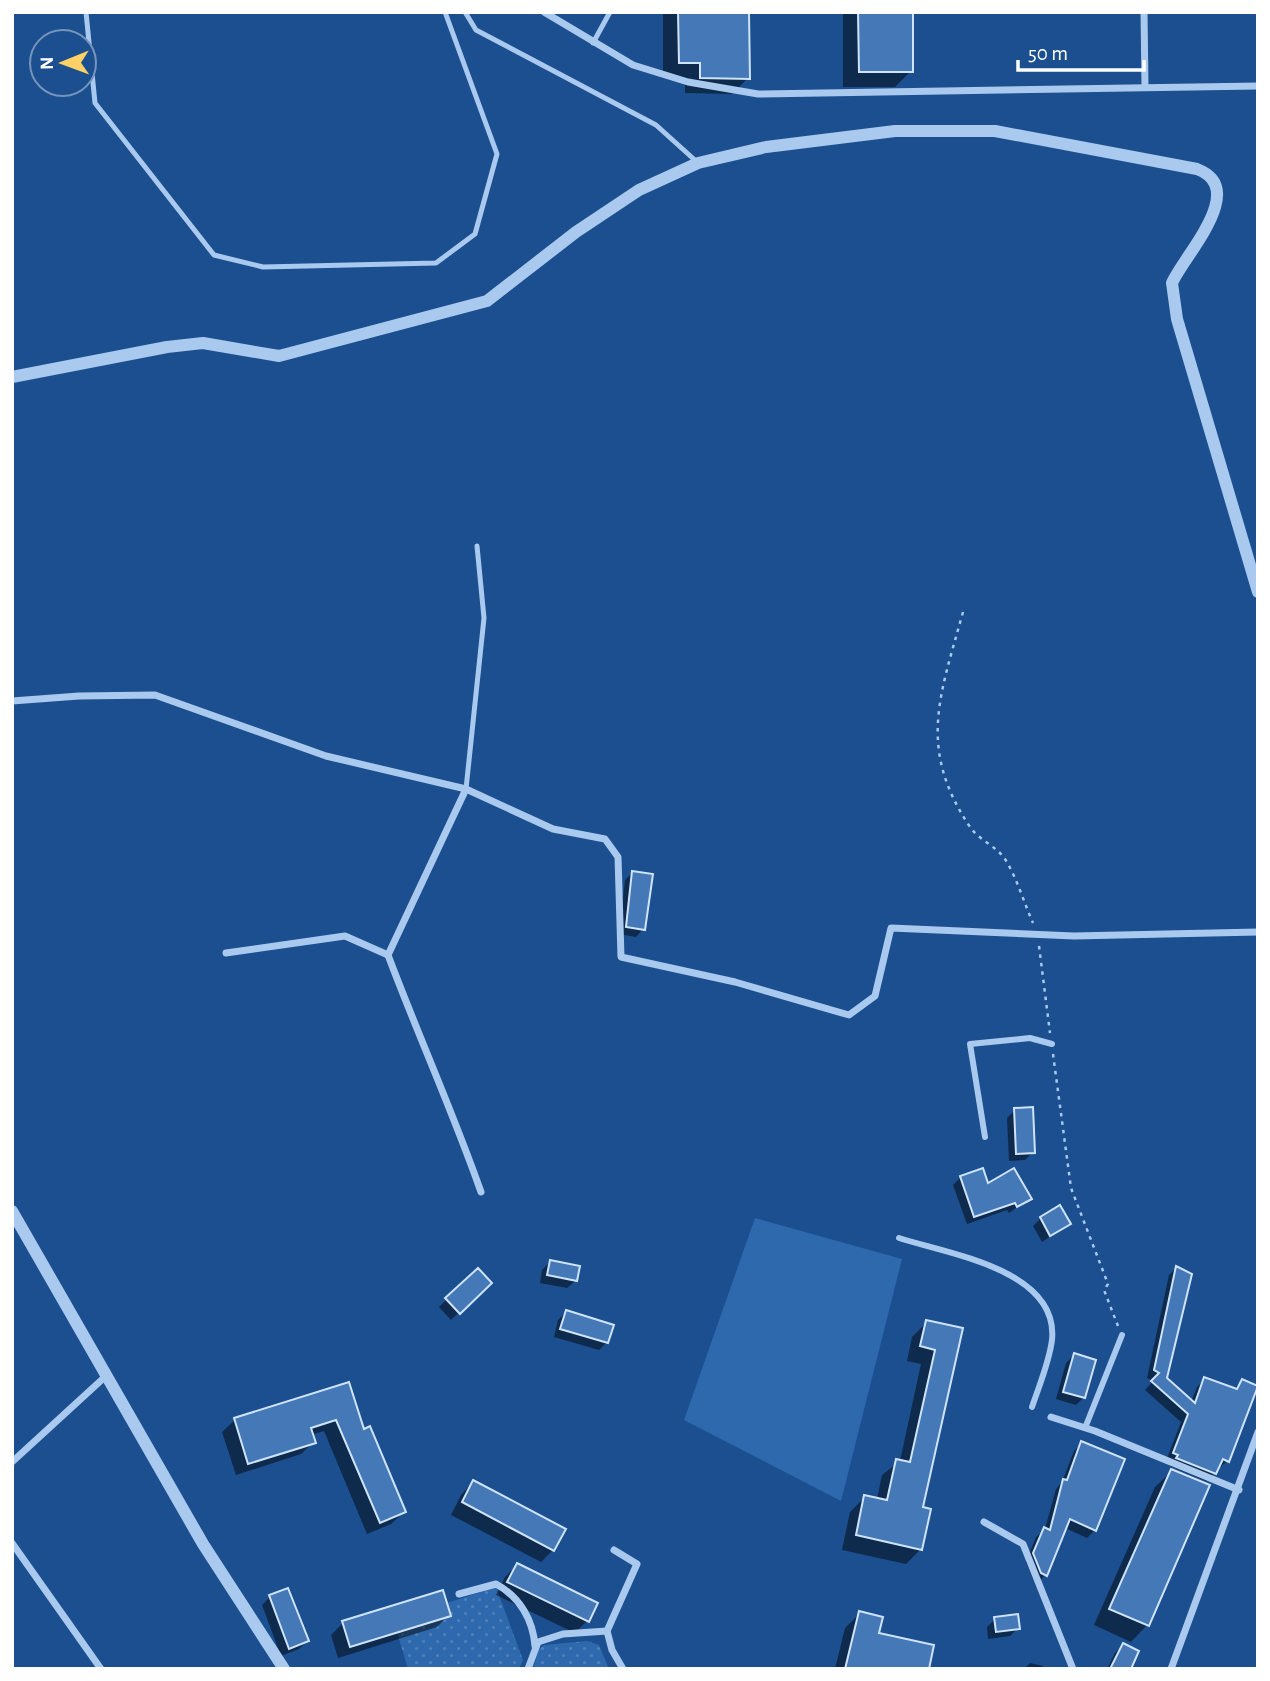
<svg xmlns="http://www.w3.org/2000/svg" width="1270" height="1681" viewBox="0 0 1270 1681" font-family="'Alegreya Sans',sans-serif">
  <defs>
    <pattern id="grass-dots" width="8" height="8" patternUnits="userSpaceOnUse" patternTransform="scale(1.75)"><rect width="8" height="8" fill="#2e69ad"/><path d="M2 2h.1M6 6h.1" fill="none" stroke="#4d80b9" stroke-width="1.8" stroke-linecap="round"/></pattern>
  </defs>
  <rect width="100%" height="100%" fill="#1b4f8f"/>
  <!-- grass -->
  <g fill="url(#grass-dots)">
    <polygon points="496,1587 523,1660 519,1669 408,1669 397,1632 451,1616 447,1603"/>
    <polygon points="587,1641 599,1645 609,1669 533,1669 539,1649 544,1645"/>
  </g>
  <!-- garden -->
  <polygon fill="#2e69ad" points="755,1218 902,1259 841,1501 684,1420"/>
  <!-- shadow -->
  <g fill="#0007">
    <polygon points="663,12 748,12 748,78 732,94 685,93 685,78 663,78"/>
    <polygon points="843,12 911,12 911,71 895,87 843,87"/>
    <polygon points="633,872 643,929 636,937 619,934 625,880"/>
    <polygon points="1015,1110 1033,1152 1025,1160 1009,1161 1007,1118"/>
    <polygon points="961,1177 987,1185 1030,1198 1009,1213 1007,1210 967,1224 953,1185"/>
    <polygon points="1041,1218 1069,1224 1042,1242 1033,1226"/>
    <polygon points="550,1262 575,1281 567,1288 540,1283 542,1270"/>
    <polygon points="1176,1268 1165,1378 1191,1402 1197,1387 1205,1379 1234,1389 1242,1381 1256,1387 1227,1461 1206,1481 1170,1466 1171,1462 1166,1461 1181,1422 1145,1390 1153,1381 1147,1378 1169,1275"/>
    <polygon points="477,1270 489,1283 451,1320 439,1307"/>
    <polygon points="566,1312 607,1342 599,1350 554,1337 558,1320"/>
    <polygon points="927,1322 961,1330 921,1509 921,1549 906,1564 842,1550 850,1512 865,1497 877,1499 882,1475 900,1461 921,1364 907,1361 912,1337"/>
    <polygon points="1074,1355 1084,1397 1076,1405 1056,1399 1066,1363"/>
    <polygon points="348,1384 363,1431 404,1512 391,1524 367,1534 324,1431 311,1435 314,1442 301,1454 236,1475 222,1432 235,1420"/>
    <polygon points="1082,1443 1107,1503 1095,1530 1087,1538 1065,1528 1045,1575 1038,1583 1034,1581 1026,1562 1036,1537 1045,1529 1056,1489 1062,1482 1074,1451"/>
    <polygon points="1172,1471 1208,1486 1147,1625 1131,1642 1094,1625 1155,1487"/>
    <polygon points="473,1482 553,1550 541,1562 451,1515 461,1495"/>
    <polygon points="517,1565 596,1604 587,1621 575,1633 496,1595 505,1577"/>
    <polygon points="287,1590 307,1641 299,1649 281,1656 262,1605 270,1597"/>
    <polygon points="860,1613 877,1635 927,1669 835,1669 845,1628"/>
    <polygon points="449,1615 437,1627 338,1658 331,1635 343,1623"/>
    <polygon points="995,1619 1018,1628 1010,1636 988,1639 987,1627"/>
    <polygon points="1123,1645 1129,1669 1107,1669 1115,1653"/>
    <polygon points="1030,1663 1043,1666 1042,1669 1024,1669"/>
  </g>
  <!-- building -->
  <g fill="#4478b7" stroke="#cfe3fa" stroke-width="2">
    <polygon points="678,12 749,12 750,79 700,78 700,63 679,63"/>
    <polygon points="858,12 913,12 913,72 859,72"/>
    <polygon points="632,871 653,874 645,930 626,927"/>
    <polygon points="1033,1107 1035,1153 1016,1154 1014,1108"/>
    <polygon points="983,1168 988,1183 1014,1168 1032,1199 1017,1207 1015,1203 974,1217 960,1176"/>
    <polygon points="1060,1205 1071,1224 1050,1236 1040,1217"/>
    <polygon points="550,1260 580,1266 577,1281 547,1275"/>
    <polygon points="1176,1266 1192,1274 1167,1378 1195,1403 1204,1377 1237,1389 1242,1379 1258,1386 1229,1462 1223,1459 1216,1474 1176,1458 1178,1455 1173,1453 1188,1414 1151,1381 1159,1373 1154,1370"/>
    <polygon points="478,1268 492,1283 460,1314 445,1298"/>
    <polygon points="566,1310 614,1325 608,1343 560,1329"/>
    <polygon points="926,1320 963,1328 923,1507 931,1509 922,1550 856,1535 864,1495 887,1500 896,1459 910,1462 935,1350 920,1346"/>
    <polygon points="1074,1353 1096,1360 1085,1398 1063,1392"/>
    <polygon points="349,1382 364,1429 370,1426 406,1512 380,1523 336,1420 311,1428 316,1443 248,1464 234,1418"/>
    <polygon points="1081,1441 1125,1459 1096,1531 1070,1519 1047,1576 1041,1573 1033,1553 1044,1527 1050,1530 1063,1479 1067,1480"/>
    <polygon points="1171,1469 1210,1485 1149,1626 1109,1609"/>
    <polygon points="473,1480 566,1529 554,1551 462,1502"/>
    <polygon points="517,1563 598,1603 589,1622 507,1582"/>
    <polygon points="288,1588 309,1641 289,1649 269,1595"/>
    <polygon points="443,1590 451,1616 350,1647 342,1621"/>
    <polygon points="859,1611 883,1617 879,1633 934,1645 929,1669 845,1669"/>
    <polygon points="1018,1614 1020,1629 996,1632 994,1617"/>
    <polygon points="1123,1643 1139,1651 1131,1669 1110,1669"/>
  </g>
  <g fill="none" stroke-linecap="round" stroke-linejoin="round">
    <!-- path -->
    <g stroke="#a9c9ee" stroke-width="2.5" stroke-dasharray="3.5 5" stroke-linecap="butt">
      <path d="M963,612C940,696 917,748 970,827C979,840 997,847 1005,859C1017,878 1024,903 1033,923"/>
      <polyline points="1039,946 1050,1033"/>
      <polyline points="1053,1054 1071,1188 1108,1284 1104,1290 1118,1326"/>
    </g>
    <!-- service -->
    <g stroke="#a9c9ee" stroke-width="5">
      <polyline points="86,12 95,103 214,255 263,267 436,263 475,234 497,154 445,12"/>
      <polyline points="465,12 476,30 656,125 697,162"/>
      <polyline points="593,43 610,12"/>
      <polyline points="466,789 484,618 477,546"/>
    </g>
    <!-- pedestrian -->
    <g stroke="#a9c9ee" stroke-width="6">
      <polyline points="985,1137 970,1044 1030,1038 1052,1044"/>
      <path d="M899,1238C949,1254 1059,1270 1052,1340C1049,1363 1039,1386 1032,1407"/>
      <polyline points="1085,1428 1122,1335"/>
    </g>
    <!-- minor -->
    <g stroke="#a9c9ee" stroke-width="7">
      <polyline points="544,12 633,65 688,82 758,94 1258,86"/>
      <polyline points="1144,12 1145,87"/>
      <polyline points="12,701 79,696 155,695 326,756 466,789 553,829 605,839 618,857 621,957 735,982 849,1015 875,996 891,928 1074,936 1258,932"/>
      <path d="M466,789L388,955C418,1035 453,1112 481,1192"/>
      <polyline points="226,953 345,936 388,955"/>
      <polyline points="1051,1417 1095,1431 1239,1490"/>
      <polyline points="12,1462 107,1375"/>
      <polyline points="984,1522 1023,1544 1073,1669"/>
      <polyline points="12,1543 101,1669"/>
      <polyline points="614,1550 637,1564 607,1631 612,1650 623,1669"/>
      <path d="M459,1594L496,1584C520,1597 533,1620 535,1646"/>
      <polyline points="528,1669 538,1642 563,1634 607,1631"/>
      <polyline points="1171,1669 1258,1432"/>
    </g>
    <!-- tertiary -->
    <g stroke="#a9c9ee" stroke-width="12">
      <path d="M12,377L167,347L203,343L279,356L487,301L576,232L639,190L698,163L766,147L895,131H995L1197,169C1249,189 1185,254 1172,283L1177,319L1258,592"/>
      <polyline points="12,1211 203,1544 284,1669"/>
    </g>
  </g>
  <!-- border -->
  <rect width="1270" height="1681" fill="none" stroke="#ffffff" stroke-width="28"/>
  <!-- north arrow -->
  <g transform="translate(63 63) rotate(269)"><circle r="33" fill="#1b4f8f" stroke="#7695bc" stroke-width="2"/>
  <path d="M0-5L12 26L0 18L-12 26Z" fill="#ffd166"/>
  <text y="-10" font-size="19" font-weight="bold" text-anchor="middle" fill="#ffffff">N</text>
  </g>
  <!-- scale -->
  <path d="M1018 60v10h126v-10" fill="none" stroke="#ffffff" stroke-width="3.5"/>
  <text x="1028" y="60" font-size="21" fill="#ffffff" stroke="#1b4f8f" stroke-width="5" paint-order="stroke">50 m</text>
</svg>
